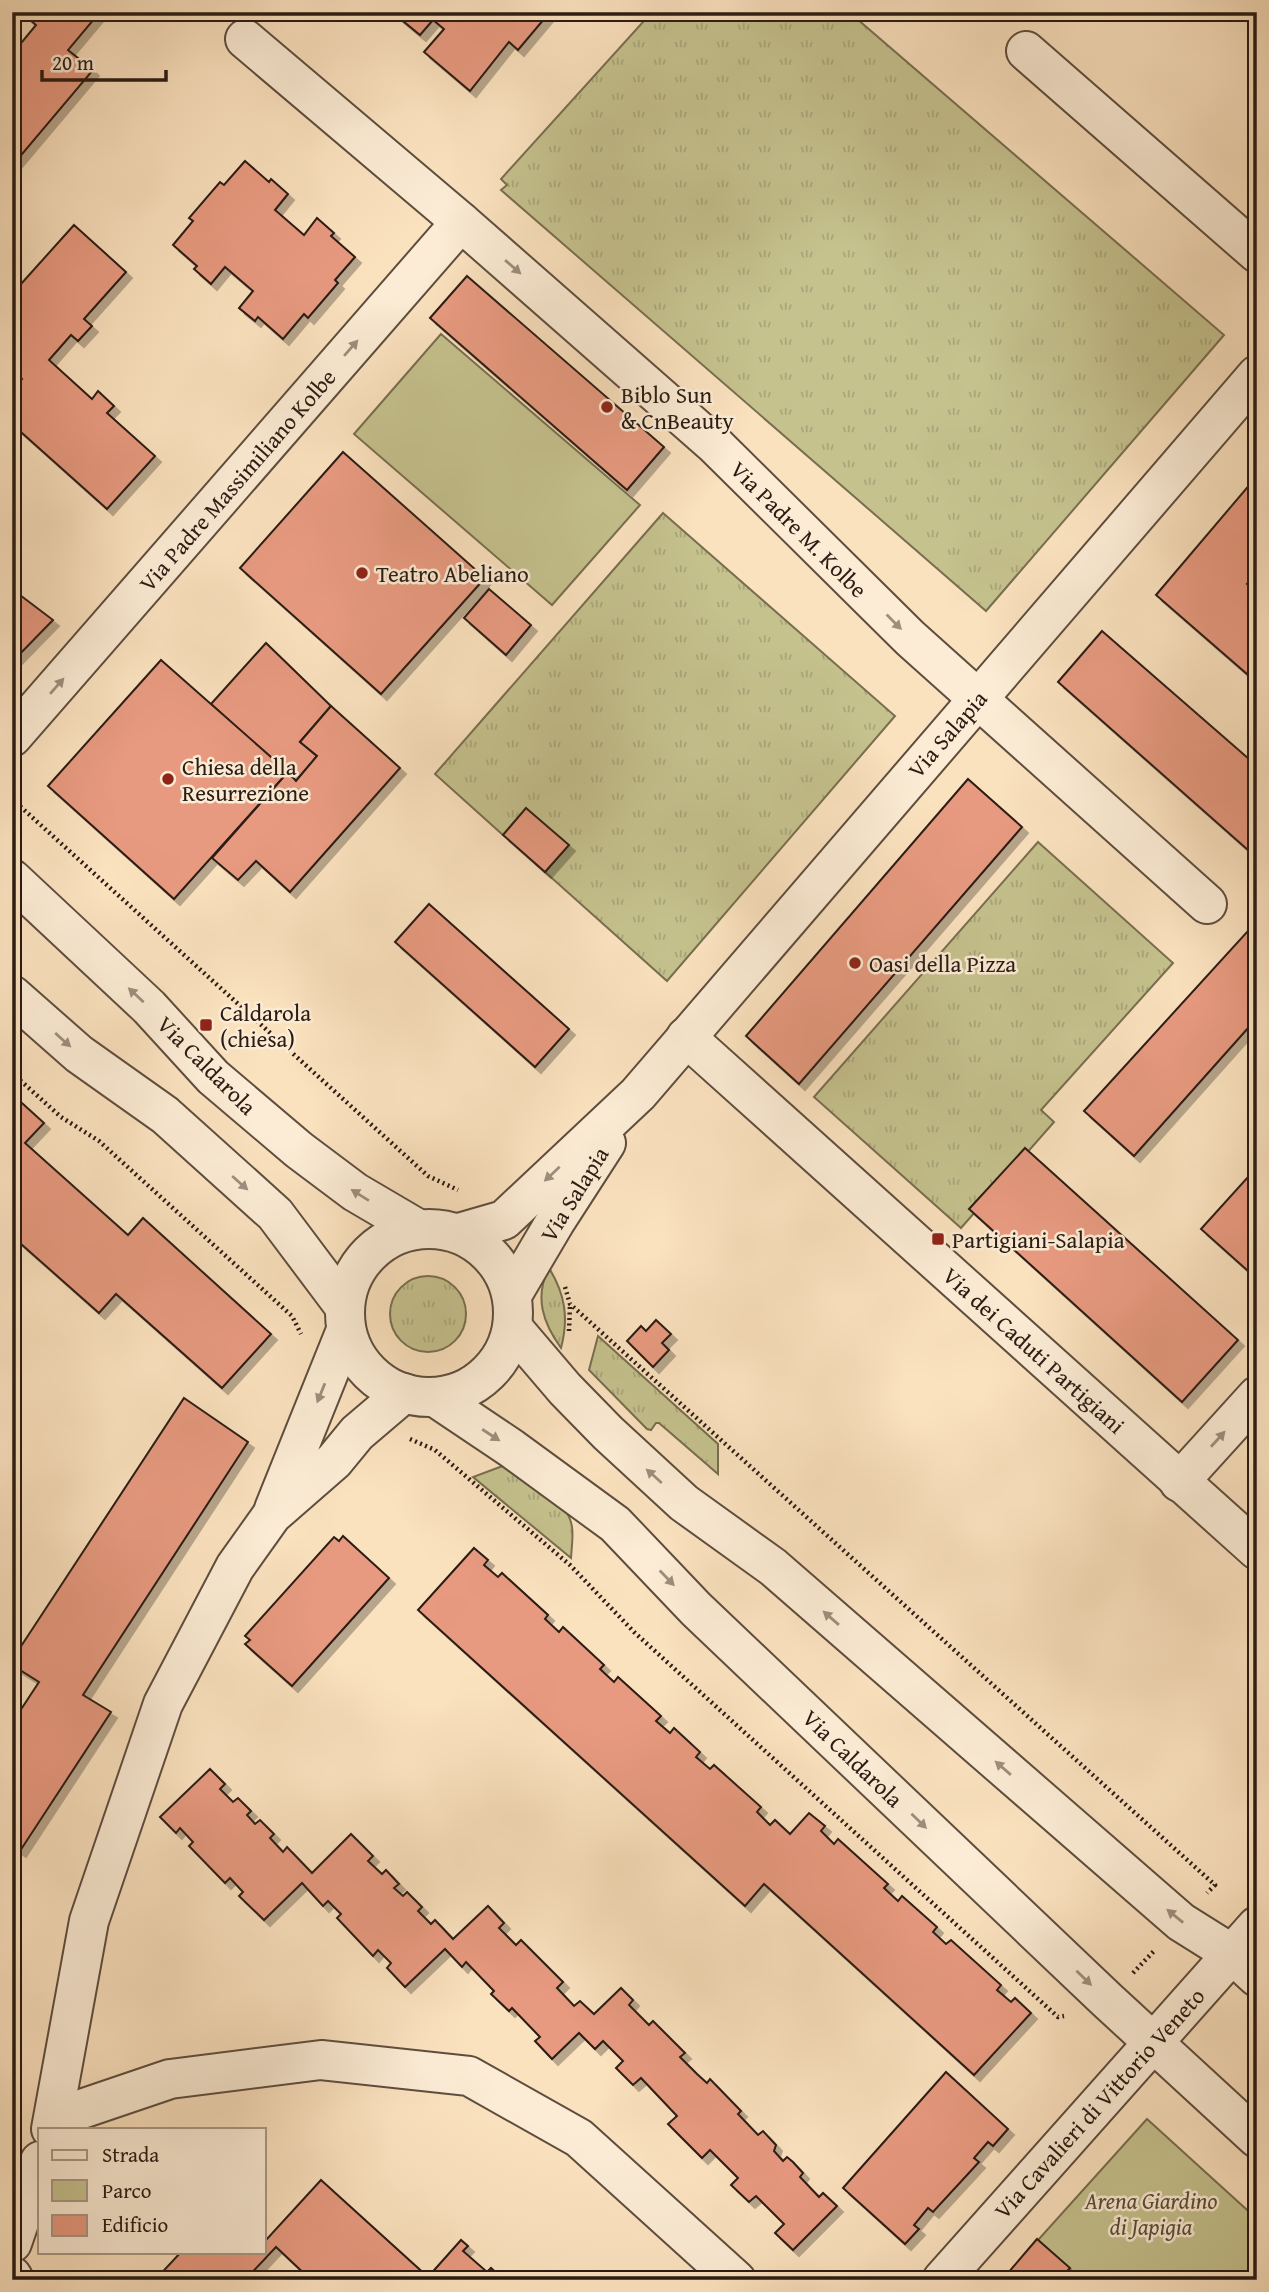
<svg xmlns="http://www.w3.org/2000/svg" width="1269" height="2292" viewBox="0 0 1269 2292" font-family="'Gentium Book Plus',serif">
  <defs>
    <pattern id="grass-tufts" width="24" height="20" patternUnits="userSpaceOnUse" patternTransform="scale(1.75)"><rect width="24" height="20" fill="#c5c28e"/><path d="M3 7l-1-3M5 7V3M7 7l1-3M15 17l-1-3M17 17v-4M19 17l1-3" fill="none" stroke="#a9a67a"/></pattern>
    <filter id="shadow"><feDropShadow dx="6" dy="6" stdDeviation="0" flood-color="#0004"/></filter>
  </defs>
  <rect width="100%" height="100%" fill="#fbe2bf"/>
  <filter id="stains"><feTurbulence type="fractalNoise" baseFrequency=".00286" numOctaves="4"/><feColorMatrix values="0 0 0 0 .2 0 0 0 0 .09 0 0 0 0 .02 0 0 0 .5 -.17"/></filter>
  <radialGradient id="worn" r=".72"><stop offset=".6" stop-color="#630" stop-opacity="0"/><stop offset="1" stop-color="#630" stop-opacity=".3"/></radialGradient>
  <!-- grass -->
  <g fill="url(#grass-tufts)" stroke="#786e50" stroke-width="2">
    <polygon points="652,12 849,12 1224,335 986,611 501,190 507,185 501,179"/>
    <polygon points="663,513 895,716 667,981 545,872 568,845 526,809 503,835 435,774"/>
    <polygon points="1038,842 1173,963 1041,1110 1054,1122 961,1228 814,1097"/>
    <path d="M549,1268C565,1294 569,1318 561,1348C543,1323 534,1297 549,1268Z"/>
    <circle cx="428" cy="1314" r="38"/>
    <polygon points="598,1336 718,1444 718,1474 659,1423 656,1423 651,1430 647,1429 589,1370"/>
    <path d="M508,1464L565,1510C576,1525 572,1540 571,1558L473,1477Z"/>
  </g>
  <!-- park -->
  <g fill="#c5c28e" stroke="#786e50" stroke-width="2">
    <polygon points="441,334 640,505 552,605 354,434"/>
    <polygon points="1147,2119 1257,2219 1257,2280 1002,2280"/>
  </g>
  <!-- building -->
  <g fill="#e89a80" stroke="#2a1b13" stroke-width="2" filter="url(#shadow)">
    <polygon points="21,12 100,12 68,50 93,70 12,166 12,54 36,25"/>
    <polygon points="392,12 550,12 518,50 509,42 470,91 424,52 444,29 433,20 420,35"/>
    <polygon points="245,161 269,182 271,179 288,194 275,210 304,235 317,218 334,233 331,236 355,257 335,280 338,283 308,318 304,314 283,339 258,317 255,321 239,308 253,291 225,267 211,284 194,269 197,266 173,245 193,221 189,218 220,182 224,185"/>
    <polygon points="74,225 126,272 84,319 92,326 78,341 71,335 49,360 92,399 98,391 114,406 107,413 155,456 107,509 12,424 12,390 22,379 12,370 12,294"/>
    <polygon points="467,276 664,447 627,490 430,318"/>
    <polygon points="343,452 485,578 381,694 240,568"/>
    <polygon points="1257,476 1257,573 1247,584 1257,592 1257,663 1247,674 1156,595"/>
    <polygon points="12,589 53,620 12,662"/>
    <polygon points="489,589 531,625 506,655 464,618"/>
    <polygon points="1102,631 1257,766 1257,858 1058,682"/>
    <polygon points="266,643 331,706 300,742 317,756 296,781 211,704"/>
    <polygon points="161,660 288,772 174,899 48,786"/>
    <polygon points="331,706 400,768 290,892 256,861 238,880 212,858 288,772 296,781 317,756 300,742"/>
    <polygon points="968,779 1022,827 799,1084 746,1036"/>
    <polygon points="526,808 569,845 545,872 503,835"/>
    <polygon points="429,904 569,1029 535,1067 395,942"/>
    <polygon points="1257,921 1257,1018 1134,1156 1084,1111"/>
    <polygon points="12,1094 44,1123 25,1143 128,1235 143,1218 271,1334 222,1388 116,1294 99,1313 12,1236"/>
    <polygon points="1025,1148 1238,1340 1182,1402 969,1209"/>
    <polygon points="1257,1167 1257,1279 1201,1229"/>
    <polygon points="656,1320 671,1334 662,1343 669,1350 653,1367 627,1341 641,1326 646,1331"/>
    <polygon points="184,1398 248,1442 83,1695 111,1712 20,1851 12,1846 12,1723 39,1682 12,1665 12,1660"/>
    <polygon points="343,1536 389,1578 292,1686 245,1644 250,1640 245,1636 334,1537 339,1541"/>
    <polygon points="474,1548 488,1560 484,1565 498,1577 502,1573 548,1615 545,1619 559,1632 563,1627 604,1665 600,1669 614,1682 618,1677 661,1716 656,1721 670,1733 674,1728 700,1752 696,1757 710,1769 714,1765 761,1807 757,1812 770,1825 775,1820 790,1834 809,1813 825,1826 821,1831 834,1844 838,1839 888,1884 884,1888 898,1901 902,1896 937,1927 933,1932 946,1944 951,1940 1001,1985 997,1990 1011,2002 1015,1998 1031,2013 974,2075 764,1884 745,1906 418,1610"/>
    <polygon points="210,1769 225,1784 220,1789 233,1802 238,1798 251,1811 247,1815 255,1824 260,1820 274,1834 270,1838 283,1852 287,1847 312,1873 351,1834 373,1856 368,1861 382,1874 386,1870 399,1884 394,1888 403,1896 407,1892 422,1907 418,1911 431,1924 435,1920 453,1939 488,1906 504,1923 499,1928 516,1945 521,1940 563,1982 557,1988 574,2006 580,2001 594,2014 621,1988 633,2000 629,2005 649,2025 653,2021 685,2053 680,2057 697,2074 707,2083 710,2079 741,2111 738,2114 758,2135 763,2131 776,2145 774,2151 783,2161 787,2157 793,2162 803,2173 800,2177 819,2197 823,2193 837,2206 793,2250 775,2233 784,2224 756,2196 749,2202 731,2185 738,2178 710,2150 702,2158 668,2124 677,2116 641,2078 633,2085 616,2068 623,2061 603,2041 595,2049 579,2033 552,2059 535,2041 540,2037 512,2008 509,2011 491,1994 494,1991 466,1962 462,1967 445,1949 405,1987 387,1968 391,1963 378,1950 373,1956 337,1918 341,1914 328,1901 323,1906 302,1883 264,1920 239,1896 243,1892 230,1878 225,1883 189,1846 193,1842 180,1828 176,1833 160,1817"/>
    <polygon points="946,2072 1008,2129 993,2146 988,2142 974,2158 979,2162 933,2212 928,2208 914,2225 919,2229 905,2244 843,2188"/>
    <polygon points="321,2180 428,2277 461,2240 468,2246 463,2251 487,2272 491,2268 504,2280 311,2280 276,2247 245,2280 155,2280 181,2252 264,2252 264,2237 267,2239"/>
    <polygon points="1037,2239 1070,2268 1059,2280 1002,2280"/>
  </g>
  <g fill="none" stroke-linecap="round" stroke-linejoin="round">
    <!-- minor casing -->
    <g stroke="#5e4d3e" stroke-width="42">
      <g id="minor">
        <polyline points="245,39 461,222 715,445 910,638 1207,904"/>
        <polyline points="1026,51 1257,253"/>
        <polyline points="12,737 461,222"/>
        <polyline points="12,879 149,1007 213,1077 299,1150 355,1192 418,1229"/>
        <polyline points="12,995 79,1054 165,1115 275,1214 344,1306"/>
        <polyline points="686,1037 1257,1550"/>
        <circle cx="429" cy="1313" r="84"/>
        <polyline points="459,1233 504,1220 638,1094 1257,375"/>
        <polyline points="512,1295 555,1222 606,1143"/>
        <polyline points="513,1328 565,1389 608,1433 684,1503 773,1567 1181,1922 1232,1954 1257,1977"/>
        <polyline points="435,1397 511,1448 615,1524 696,1609 1107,2000 1257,2138"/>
        <polyline points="1179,1482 1257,1396"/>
        <polyline points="274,1509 346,1330"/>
        <polyline points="55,2118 170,2079 321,2060 469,2076 579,2138 736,2280"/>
        <polyline points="51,2129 89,1921 163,1704 235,1567 272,1515 334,1461 357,1433 404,1393"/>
        <polyline points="12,2243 40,2161"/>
        <polyline points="12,2276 14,2280"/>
        <polyline points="942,2280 1257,1926"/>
      </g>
    </g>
    <!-- path -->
    <g stroke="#2a1b13" stroke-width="4.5" stroke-dasharray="2 3.5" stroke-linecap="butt">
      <polyline points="12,799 428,1176 458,1190"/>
      <polyline points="12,1073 61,1117 99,1141 292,1316 301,1334"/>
      <polyline points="565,1287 570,1304 1215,1885 1207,1893"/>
      <polyline points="569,1331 570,1305"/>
      <polyline points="410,1439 435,1450 570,1565 634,1632 1058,2017 1064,2016"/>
      <polyline points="1133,1973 1154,1951"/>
    </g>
    <!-- minor -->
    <use href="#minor" stroke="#fcecd5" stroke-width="38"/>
  </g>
  <!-- one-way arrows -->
  <defs><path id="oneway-solid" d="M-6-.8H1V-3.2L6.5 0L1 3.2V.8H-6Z" transform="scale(1.75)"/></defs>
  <g fill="#9e8e7e">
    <use href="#oneway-solid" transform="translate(513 267) rotate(41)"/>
    <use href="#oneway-solid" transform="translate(351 348) rotate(-49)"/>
    <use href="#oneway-solid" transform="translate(894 622) rotate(45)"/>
    <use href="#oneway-solid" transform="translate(57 686) rotate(-49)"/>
    <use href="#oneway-solid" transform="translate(136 995) rotate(-137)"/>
    <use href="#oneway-solid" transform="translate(63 1040) rotate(42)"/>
    <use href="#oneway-solid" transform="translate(552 1174) rotate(137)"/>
    <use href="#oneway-solid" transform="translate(240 1183) rotate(42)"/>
    <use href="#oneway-solid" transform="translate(360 1195) rotate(-148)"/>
    <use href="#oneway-solid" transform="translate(321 1393) rotate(112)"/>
    <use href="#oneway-solid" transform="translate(491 1435) rotate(33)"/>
    <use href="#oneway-solid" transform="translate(1218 1439) rotate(-48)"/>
    <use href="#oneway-solid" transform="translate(654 1476) rotate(-138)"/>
    <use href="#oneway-solid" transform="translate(667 1578) rotate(46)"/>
    <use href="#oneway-solid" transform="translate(831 1618) rotate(-139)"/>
    <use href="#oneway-solid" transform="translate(1003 1768) rotate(-139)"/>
    <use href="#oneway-solid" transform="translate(919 1821) rotate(44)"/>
    <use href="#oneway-solid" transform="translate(1175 1916) rotate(-141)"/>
    <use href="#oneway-solid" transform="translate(1084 1978) rotate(44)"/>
  </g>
  <!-- markers -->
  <g fill="#8f2418" stroke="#fcecd5" stroke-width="2.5">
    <circle cx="607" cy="407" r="7"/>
    <circle cx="362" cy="573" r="7"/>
    <circle cx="168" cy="779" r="7"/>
    <circle cx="855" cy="963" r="7"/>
    <rect x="199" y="1018" width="14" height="14" rx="3.5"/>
    <rect x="931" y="1232" width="14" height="14" rx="3.5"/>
  </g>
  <g text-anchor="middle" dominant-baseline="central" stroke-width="5" stroke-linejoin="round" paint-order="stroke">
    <!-- poi labels -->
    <g font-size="23" fill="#2a1b13" stroke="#fcecd5" text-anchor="start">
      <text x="621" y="394">Biblo Sun<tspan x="621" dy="26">&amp; CnBeauty</tspan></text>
      <text x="376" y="573">Teatro Abeliano</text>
      <text x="182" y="766">Chiesa della<tspan x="182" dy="26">Resurrezione</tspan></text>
      <text x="869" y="963">Oasi della Pizza</text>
      <text x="220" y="1012">Caldarola<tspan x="220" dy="26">(chiesa)</tspan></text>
      <text x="952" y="1239">Partigiani-Salapia</text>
    </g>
    <!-- street labels -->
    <g font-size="23" fill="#2a1b13" stroke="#fcecd5">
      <text transform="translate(237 480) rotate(-49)">Via Padre Massimiliano Kolbe</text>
      <text transform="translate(799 529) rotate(45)">Via Padre M. Kolbe</text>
      <text transform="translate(947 734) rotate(-49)">Via Salapia</text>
      <text transform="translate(207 1065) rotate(45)">Via Caldarola</text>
      <text transform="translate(574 1194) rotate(-58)">Via Salapia</text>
      <text transform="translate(1034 1350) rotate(42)">Via dei Caduti Partigiani</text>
      <text transform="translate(853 1758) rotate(44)">Via Caldarola</text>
      <text transform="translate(1099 2103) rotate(-48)">Via Cavalieri di Vittorio Veneto</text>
    </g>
    <!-- park labels -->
    <g font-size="23" font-style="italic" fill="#584d38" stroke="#fcecd5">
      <text x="1151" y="2200">Arena Giardino<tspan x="1151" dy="26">di Japigia</tspan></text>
    </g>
  </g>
  <!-- margin -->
  <rect width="1269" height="2292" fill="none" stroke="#fbe2bf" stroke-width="42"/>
  <rect x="14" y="14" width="1241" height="2264" fill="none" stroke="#2a1b13" stroke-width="3.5"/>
  <rect x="21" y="21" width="1227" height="2250" fill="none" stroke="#2a1b13" stroke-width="2"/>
  <!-- legend -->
  <rect x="38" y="2128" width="228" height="126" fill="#fcecd5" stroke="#a89887" stroke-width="2"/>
  <rect x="52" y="2150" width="35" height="10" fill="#fcecd5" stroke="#a89887" stroke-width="2"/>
  <text x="102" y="2162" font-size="21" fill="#2a1b13">Strada</text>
  <rect x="52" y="2180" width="35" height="21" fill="#c5c28e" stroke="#a89887" stroke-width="2"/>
  <text x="102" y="2198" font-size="21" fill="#2a1b13">Parco</text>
  <rect x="52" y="2215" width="35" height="21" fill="#e89a80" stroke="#a89887" stroke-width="2"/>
  <text x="102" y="2232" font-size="21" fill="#2a1b13">Edificio</text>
  <!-- scale -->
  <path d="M42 70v10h124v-10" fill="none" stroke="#2a1b13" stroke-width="3.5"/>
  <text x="52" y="70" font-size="21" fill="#2a1b13" stroke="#fcecd5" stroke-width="5" paint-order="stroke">20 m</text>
  <rect width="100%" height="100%" filter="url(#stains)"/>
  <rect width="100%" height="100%" fill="url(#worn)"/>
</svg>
